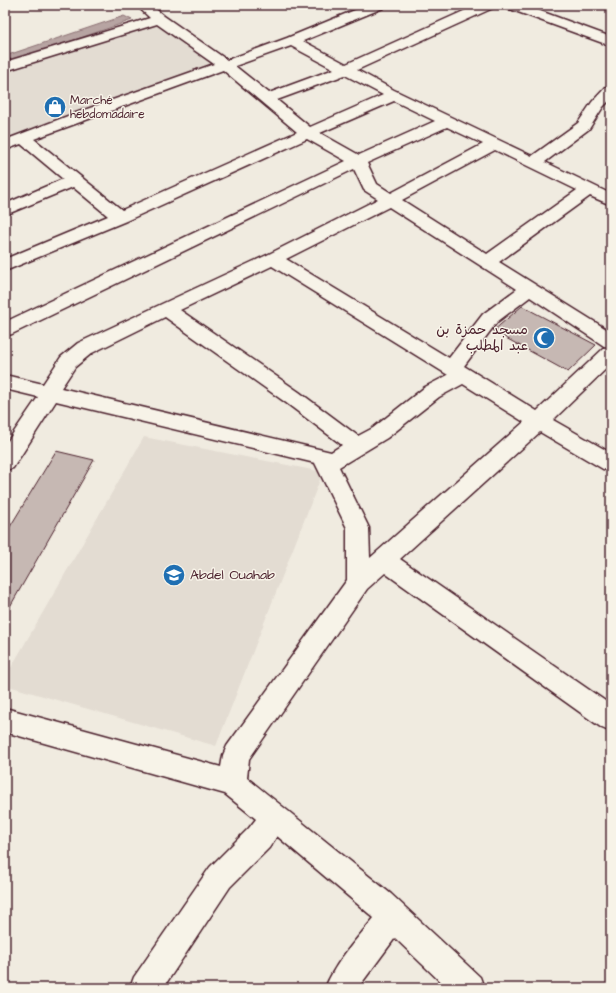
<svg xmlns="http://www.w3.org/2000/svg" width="616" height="993" viewBox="0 0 616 993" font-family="'Architects Daughter','Playpen Sans Arabic',sans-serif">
  <rect width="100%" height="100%" fill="#f0ebe0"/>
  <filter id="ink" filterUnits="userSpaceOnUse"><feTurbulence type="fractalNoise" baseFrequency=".025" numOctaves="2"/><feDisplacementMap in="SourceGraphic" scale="8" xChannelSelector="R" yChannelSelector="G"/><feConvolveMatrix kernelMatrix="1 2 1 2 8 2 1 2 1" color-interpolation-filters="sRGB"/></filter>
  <g filter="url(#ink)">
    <!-- built -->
    <g fill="#e3dcd2">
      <polygon points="156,23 216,66 5,144 5,70"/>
      <polygon points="144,437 323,472 216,746 5,685 5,678"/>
    </g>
    <!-- water -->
    <polygon fill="#b7a4a2" stroke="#8b6f72" points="124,16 132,20 5,64 5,56"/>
    <!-- building -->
    <g fill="#c6b8b3" stroke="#4a1f2b">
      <polygon points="522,306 596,345 568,372 493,331"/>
      <polygon points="56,451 94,460 8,610 5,609 5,535"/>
    </g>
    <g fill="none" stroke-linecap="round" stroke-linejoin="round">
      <!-- minor casing -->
      <g stroke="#4a1f2b" stroke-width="3">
        <g id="minor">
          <path d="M136,5H151L164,16L227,60L287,38L367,5H385L383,8L303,41L346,64L477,5H495L493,8L357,70L394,90L532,156L578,123L592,102L606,87L611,86V99L603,107L589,129L545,162L611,194V205L590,196L499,262L611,332V364L553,420L611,453V471L603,469L540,432L400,559L611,705V732L602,728L385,573L367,589L249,759L247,778L391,894L480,977L484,988H447L395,938L358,988H325C336,961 356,940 374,918L277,836L269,848L230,887L163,988H130L134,977L210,867L249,828L256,819L225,794L5,732V708L221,767L223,755L227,746L347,580V528L315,463L56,401L13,468L5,470V445L38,397L5,389V375L43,384L61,357L78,343L267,255L378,199L364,190L354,169L12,334L5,336V322L346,161L307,139L126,221L5,271V259L108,216L73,187L5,215V204L63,179L21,144L5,150V140L73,114L214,64L157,24L5,71V62L150,18ZM291,46L334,69L269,93L235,66ZM223,70L297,132L122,210L34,139ZM345,75L383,95L310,127L277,100ZM394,101L435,121L359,155L320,133ZM447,127L483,144L391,193L377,184L367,163ZM495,150L577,190L487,254L402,200ZM389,207L517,289L483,314L449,358L286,259ZM272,266L448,375L425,387L373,428L358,436L299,392L180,310ZM530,297L604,346L609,347L604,348L537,411L464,366L497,322ZM165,317L285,402L342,445L331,452L61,388L75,367L92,353ZM463,384L524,422L370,558L369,528L339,467L387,438L439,397Z"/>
          <polygon points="505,5 524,5 611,37 611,46 507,8"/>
        </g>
      </g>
      <!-- minor -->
      <use href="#minor" fill="#f7f3e8" fill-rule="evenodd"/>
    </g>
  </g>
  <!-- icons -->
  <defs>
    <g id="shop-disc" transform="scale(1.15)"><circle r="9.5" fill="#1f6fb2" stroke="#f7f3e8"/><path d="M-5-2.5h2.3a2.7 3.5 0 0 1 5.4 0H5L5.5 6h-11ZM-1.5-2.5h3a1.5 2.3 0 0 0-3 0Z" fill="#fff"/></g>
    <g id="mosque-disc" transform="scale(1.15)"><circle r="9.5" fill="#1f6fb2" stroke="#f7f3e8"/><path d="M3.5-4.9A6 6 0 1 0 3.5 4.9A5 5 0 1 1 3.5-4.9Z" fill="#fff"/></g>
    <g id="school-disc" transform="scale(1.15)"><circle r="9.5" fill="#1f6fb2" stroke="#f7f3e8"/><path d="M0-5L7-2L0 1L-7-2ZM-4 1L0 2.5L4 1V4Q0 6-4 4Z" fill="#fff"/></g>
  </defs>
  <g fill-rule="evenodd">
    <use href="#shop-disc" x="55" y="107"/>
    <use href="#mosque-disc" x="544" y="338"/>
    <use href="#school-disc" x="174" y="575"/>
  </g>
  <g text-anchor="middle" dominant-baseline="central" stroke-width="3" stroke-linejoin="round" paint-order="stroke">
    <!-- far-poi labels -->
    <g font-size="12" fill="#4a1f2b" stroke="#f7f3e8" text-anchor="start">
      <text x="70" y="100">Marché<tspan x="70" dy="14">hebdomadaire</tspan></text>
    </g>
    <!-- poi labels -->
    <g font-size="14" fill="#4a1f2b" stroke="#f7f3e8" text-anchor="end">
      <text x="528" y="330">مسجد حمزة بن<tspan x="528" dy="16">عبد المطلب</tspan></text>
      <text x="190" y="575" text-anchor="start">Abdel Ouahab</text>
    </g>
  </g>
  <!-- margin -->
  <rect width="616" height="993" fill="none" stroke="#f7f3e8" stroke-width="20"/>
  <rect x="10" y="10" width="596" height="973" fill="none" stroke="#4a1f2b" stroke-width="1.5" filter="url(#ink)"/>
</svg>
